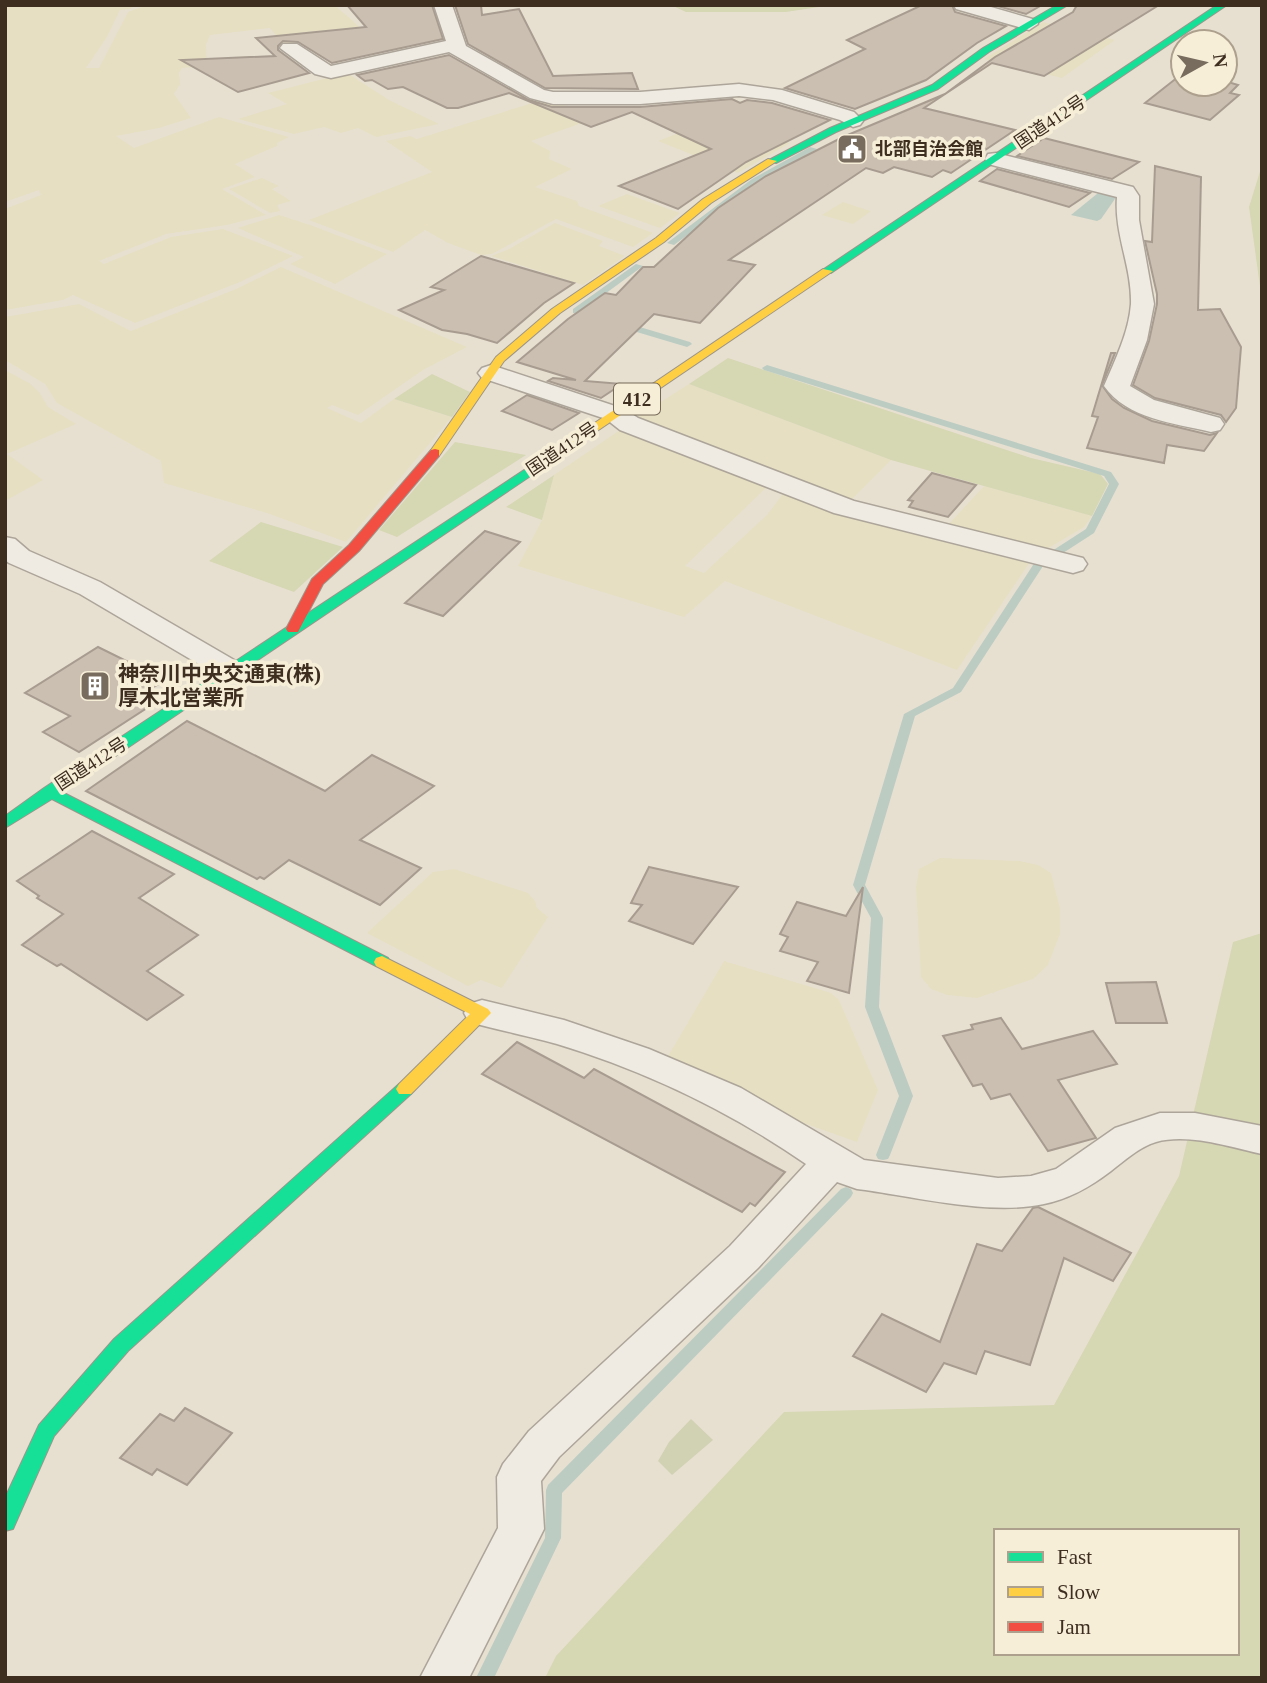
<svg xmlns="http://www.w3.org/2000/svg" width="1267" height="1683" viewBox="0 0 1267 1683" font-family="'Times New Roman','Noto Sans JP',serif">
  <rect width="100%" height="100%" fill="#e7e0d1"/>
  <!-- farmland -->
  <g fill="#e6dfc2">
    <polygon points="5,5 136,5 130,9 120,10 107,37 86,68 99,68 128,12 147,5 334,5 352,20 359,27 300,33 291,45 284,45 270,28 210,35 206,45 207,66 182,68 179,73 180,84 174,94 191,118 159,128 116,136 134,148 219,117 289,137 277,143 277,146 235,164 255,177 222,189 266,215 227,225 166,234 99,261 104,264 171,237 223,229 293,256 240,282 135,323 73,295 63,300 5,310 5,209 41,195 39,190 5,202"/>
    <polygon points="1043,22 1115,40 1062,78 984,59"/>
    <polygon points="347,73 389,100 439,124 376,137 358,128 341,133 324,127 294,134 238,119 287,104 268,93"/>
    <polygon points="545,99 565,105 593,119 531,141 550,151 549,159 572,169 535,187 577,201 579,206 653,233 633,247 556,219 492,254 481,255 448,243 425,230 393,252 309,220 432,172 386,141 410,136 417,139"/>
    <polygon points="715,119 790,143 738,173 658,141"/>
    <polygon points="262,178 279,186 272,189 291,201 277,205 280,211 270,213 229,189"/>
    <polygon points="627,194 680,213 660,228 598,206"/>
    <polygon points="843,202 861,208 871,211 853,224 822,215"/>
    <polygon points="279,215 310,225 387,254 335,284 290,264 304,257 238,228"/>
    <polygon points="555,223 603,241 599,246 625,256 583,285 491,256 507,250"/>
    <polygon points="281,267 467,347 423,370 358,415 332,405 327,408 361,423 394,399 452,417 346,542 267,513 164,483 161,461 57,403 45,384 5,360 5,317 79,304 131,331 236,289"/>
    <polygon points="5,370 29,383 39,392 48,407 76,424 7,454 43,480 5,501"/>
    <polygon points="689,384 891,460 849,502 634,419"/>
    <polygon points="620,430 663,441 772,482 685,566 704,573 767,515 785,491 1032,559 957,670 725,581 684,617 518,566 542,520 554,475"/>
    <polygon points="984,486 1092,516 1084,527 1045,550 947,526"/>
    <polygon points="940,858 1020,861 1038,865 1051,873 1060,908 1060,934 1048,965 1033,979 977,998 947,995 931,989 921,977 916,888 919,869"/>
    <polygon points="454,869 528,893 535,901 537,908 548,917 502,988 481,980 468,986 367,933 433,872"/>
    <polygon points="724,961 831,993 839,1000 878,1090 857,1142 798,1121 667,1058"/>
  </g>
  <!-- green -->
  <g fill="#d6d7b3" fill-rule="evenodd">
    <polygon points="671,5 832,5 786,12 686,12"/>
    <polygon points="1262,165 1262,301 1249,207"/>
    <polygon points="728,358 1031,458 1100,474 1108,484 1092,516 891,460 689,384"/>
    <polygon points="432,374 470,392 452,417 394,399"/>
    <polygon points="455,442 526,455 397,537 379,530"/>
    <polygon points="554,475 542,520 506,507"/>
    <polygon points="261,522 343,547 294,592 209,561"/>
    <path d="M1262,933V1678H545L556,1656L784,1412L1054,1405L1179,1176L1233,942ZM996,1531H1237V1653H996Z"/>
  </g>
  <!-- cemetery -->
  <polygon fill="#d1d1b3" points="691,1419 713,1440 672,1475 658,1461 669,1442"/>
  <!-- water -->
  <polygon fill="#bcccc2" points="1103,189 1117,196 1101,219 1097,221 1071,215"/>
  <g fill="none" stroke-linecap="round" stroke-linejoin="round">
    <!-- stream -->
    <g fill="#bcccc2" fill-rule="evenodd">
      <polygon points="810,147 817,149 758,183 674,245 667,243 752,179"/>
      <polygon points="636,264 643,266 583,310 595,314 595,318 573,313 573,309"/>
      <polygon points="623,322 690,342 692,344 687,347 620,327 620,323"/>
      <polygon points="767,365 1111,472 1119,484 1094,533 1043,566 961,692 915,716 865,885 883,918 879,1007 913,1096 890,1155 888,1159 883,1160 878,1159 876,1155 899,1096 865,1007 871,918 853,885 904,714 953,688 1035,562 1086,529 1109,484 1104,476 764,370 762,368"/>
      <polygon points="846,1187 851,1189 853,1193 851,1197 562,1493 561,1538 494,1678 476,1678 545,1538 546,1490 548,1485 841,1189"/>
    </g>
  </g>
  <!-- building -->
  <g fill="#cbbfb2" stroke="#a89c90" stroke-width="2">
    <polygon points="347,5 432,5 443,39 332,63 298,42 283,41 278,46 278,50 309,73 238,92 181,60 275,56 256,38 366,27"/>
    <polygon points="455,5 481,5 482,15 519,9 553,76 632,73 638,89 545,88 468,44"/>
    <polygon points="922,5 952,5 955,12 1006,26 977,43 926,80 855,109 785,88 865,49 847,40"/>
    <polygon points="994,5 1042,5 1026,14"/>
    <polygon points="1077,5 1159,5 1044,76 992,63 924,108 1015,130 951,173 943,170 932,177 894,167 883,173 866,168 729,260 755,265 700,323 654,314 585,381 622,384 601,398 548,381 553,378 576,380 517,362 568,319 605,293 616,295 643,267 654,267 718,208 766,176 843,137 945,94 995,57 1073,12"/>
    <polygon points="449,55 529,100 552,107 640,107 732,99 740,103 747,100 772,103 830,120 746,162 678,209 619,186 711,149 632,112 591,127 509,93 458,108 447,108 403,87 388,89 372,80 365,81 357,75"/>
    <polygon points="1183,73 1183,84 1225,84 1225,81 1238,85 1230,93 1239,95 1210,120 1145,103"/>
    <polygon points="1044,138 1139,162 1112,179 1017,156"/>
    <polygon points="1155,166 1201,177 1198,310 1220,309 1241,347 1236,408 1226,422 1221,415 1155,398 1133,385 1149,341 1157,304 1157,294 1145,241 1152,242"/>
    <polygon points="997,169 1090,193 1069,207 980,181"/>
    <polygon points="481,256 574,283 544,303 497,343 467,334 442,330 399,310 444,290 431,287"/>
    <polygon points="1111,353 1115,353 1102,385 1112,399 1124,408 1152,421 1210,435 1217,433 1204,451 1167,445 1164,463 1087,448 1098,417 1092,416"/>
    <polygon points="527,395 579,413 552,430 502,411"/>
    <polygon points="932,473 976,485 948,517 909,507 913,501 908,500"/>
    <polygon points="485,531 520,542 443,616 405,603"/>
    <polygon points="98,647 165,680 139,696 153,704 79,752 43,732 70,716 25,693"/>
    <polygon points="187,721 325,791 372,755 434,786 360,840 421,868 380,905 289,860 264,879 260,877 257,879 86,791"/>
    <polygon points="92,831 174,874 139,898 198,935 147,971 183,995 147,1020 61,964 57,966 22,945 63,914 37,898 39,896 17,881"/>
    <polygon points="649,867 738,887 693,944 629,921 642,905 631,903"/>
    <polygon points="863,887 849,993 807,981 818,962 780,951 788,937 780,934 797,902 846,916"/>
    <polygon points="1156,982 1167,1023 1116,1023 1106,983"/>
    <polygon points="1001,1018 1022,1049 1093,1031 1117,1064 1058,1080 1096,1138 1048,1151 1010,1094 991,1099 982,1084 973,1086 943,1036 973,1029 971,1025"/>
    <polygon points="517,1042 584,1078 594,1069 785,1172 755,1206 750,1203 742,1212 482,1074"/>
    <polygon points="1038,1207 1131,1253 1113,1281 1064,1258 1030,1365 985,1351 976,1374 944,1363 926,1392 853,1356 882,1314 940,1342 977,1244 1002,1251 1033,1208"/>
    <polygon points="185,1408 232,1433 187,1485 157,1469 152,1475 120,1458 160,1414 174,1421"/>
  </g>
  <g fill="none" stroke-linecap="round" stroke-linejoin="round">
    <!-- street casing -->
    <g stroke="#ada599" stroke-width="3">
      <g id="street">
        <polygon points="434,5 452,5 466,46 544,90 553,92 640,92 739,84 782,90 854,112 863,121 860,125 853,127 840,120 773,100 739,96 640,104 553,104 530,98 449,52 331,78 315,74 280,48 283,44 297,44 331,66 446,41"/>
        <polygon points="954,5 984,5 1036,20 1038,24 1029,30 956,9"/>
        <path d="M996,153L1133,187L1139,196V220L1154,304L1147,340L1130,386L1154,400L1220,418L1224,424L1220,430L1211,432C1174,423 1127,419 1104,386C1115,360 1129,332 1131,304C1132,267 1114,234 1117,197L988,164L985,159L988,154Z"/>
        <polygon points="491,365 624,409 638,418 854,501 1083,558 1087,564 1083,570 1073,573 834,513 620,430 606,419 482,378 478,373 482,368"/>
        <polygon points="5,537 15,539 29,551 100,582 241,664 245,670 241,676 230,679 219,676 80,594 9,563 5,560"/>
        <path d="M482,1000L564,1020L649,1049L741,1088L864,1160L998,1178L1031,1176L1056,1169L1115,1128L1160,1113H1195L1262,1126V1154C1229,1147 1189,1133 1156,1142C1139,1147 1124,1161 1111,1171C1090,1187 1069,1199 1044,1204C989,1216 913,1196 857,1189L837,1182L758,1268L559,1457L541,1481L544,1529L469,1678H420L498,1528L497,1477L503,1464L529,1431L730,1246L806,1164C731,1112 646,1071 557,1044C528,1036 498,1030 469,1022L464,1013L469,1004Z"/>
      </g>
    </g>
    <!-- fast casing -->
    <g stroke="#9c958a" stroke-width="2">
      <g id="fast">
        <polygon points="1057,5 1068,5 989,52 938,89 836,132 776,163 767,161 830,128 932,85 983,48"/>
        <polygon points="1217,5 1227,5 831,273 821,271"/>
        <polygon points="568,441 574,445 572,448 62,792 388,958 390,962 388,966 376,966 52,799 5,828 5,816 44,788"/>
        <polygon points="405,1083 411,1084 414,1089 411,1094 128,1351 54,1436 13,1529 5,1531 5,1498 39,1425 114,1339 399,1084"/>
      </g>
    </g>
    <!-- slow casing -->
    <g stroke="#9c958a" stroke-width="2">
      <g id="slow">
        <polygon points="768,159 777,161 711,203 664,242 560,313 504,361 439,456 431,456 429,453 496,357 552,309 656,238 703,199"/>
        <polygon points="823,269 833,271 572,448 568,449 562,445"/>
        <polygon points="382,956 488,1009 491,1013 411,1094 399,1094 396,1089 399,1084 470,1014 376,966 374,962 376,958"/>
      </g>
    </g>
    <!-- jam casing -->
    <g stroke="#9c958a" stroke-width="2">
      <polygon id="jam" points="435,449 439,450 439,456 359,551 323,584 298,632 288,632 286,629 312,579 349,545 431,450"/>
    </g>
    <!-- street -->
    <use href="#street" fill="#efebe3" fill-rule="evenodd"/>
    <!-- fast -->
    <use href="#fast" fill="#16e098" fill-rule="evenodd"/>
    <!-- slow -->
    <use href="#slow" fill="#ffcf43" fill-rule="evenodd"/>
    <!-- jam -->
    <use href="#jam" fill="#f24e42" fill-rule="evenodd"/>
  </g>
  <!-- icons -->
  <defs>
    <g id="civic-square" transform="scale(1.575)"><rect x="-9" y="-9" width="18" height="18" rx="4" fill="#786c5e" stroke="#f7eed8"/><path d="M-.6-6.5H3V-4.5H.6V-3L4-1V1h2V6H-6V1h2V-1L-.6-3ZM-1.2 2.5V6h2.4V2.5Z" fill="#fff"/></g>
    <g id="building-square" transform="scale(1.575)"><rect x="-9" y="-9" width="18" height="18" rx="4" fill="#786c5e" stroke="#f7eed8"/><path d="M-4-6H4V6H1V3H-1V6H-4ZM-2.5-4.3h1.7v1.8h-1.7ZM.8-4.3h1.7v1.8H.8ZM-2.5-1h1.7V.8h-1.7ZM.8-1h1.7V.8H.8Z" fill="#fff"/></g>
  </defs>
  <g fill-rule="evenodd">
    <use href="#civic-square" x="852" y="149"/>
    <use href="#building-square" x="95" y="686"/>
  </g>
  <g text-anchor="middle" dominant-baseline="central" stroke-width="7" stroke-linejoin="round" paint-order="stroke">
    <!-- far-street labels -->
    <g font-size="18" fill="#3d2e20" stroke="#f7eed8">
      <text transform="translate(1050 122) rotate(-34)">国道412号</text>
      <text transform="translate(562 449) rotate(-34)">国道412号</text>
      <text transform="translate(91 764) rotate(-33)">国道412号</text>
    </g>
    <!-- far-poi labels -->
    <g font-size="18" font-weight="bold" fill="#3d2e20" stroke="#f7eed8" text-anchor="start">
      <text x="875" y="149">北部自治会館</text>
    </g>
    <!-- shield labels -->
    <rect fill="#f7eed8" stroke="#756857" stroke-width="2" x="614" y="383.5" width="46" height="31" rx="5"/>
    <g font-size="19" font-weight="bold" fill="#3d2e20">
      <text x="637" y="399">412</text>
    </g>
    <!-- poi labels -->
    <g font-size="21" font-weight="bold" fill="#3d2e20" stroke="#f7eed8" text-anchor="start">
      <text x="118" y="674">神奈川中央交通東(株)<tspan x="118" dy="24">厚木北営業所</tspan></text>
    </g>
  </g>
  <!-- border -->
  <rect width="1267" height="1683" fill="none" stroke="#3d2e20" stroke-width="14"/>
  <!-- legend -->
  <rect x="994" y="1529" width="245" height="126" fill="#f7eed8" stroke="#ada18e" stroke-width="2"/>
  <rect x="1008" y="1552" width="35" height="10" fill="#16e098" stroke="#ada18e" stroke-width="2"/>
  <text x="1057" y="1564" font-size="21" fill="#3d2e20">Fast</text>
  <rect x="1008" y="1587" width="35" height="10" fill="#ffcf43" stroke="#ada18e" stroke-width="2"/>
  <text x="1057" y="1599" font-size="21" fill="#3d2e20">Slow</text>
  <rect x="1008" y="1622" width="35" height="10" fill="#f24e42" stroke="#ada18e" stroke-width="2"/>
  <text x="1057" y="1634" font-size="21" fill="#3d2e20">Jam</text>
  <!-- north arrow -->
  <g transform="translate(1204 63) rotate(82)"><circle r="33" fill="#f7eed8" stroke="#ada18e" stroke-width="2"/>
  <path d="M0-5L12 26L0 18L-12 26Z" fill="#786c5e"/>
  <text y="-10" font-size="19" font-weight="bold" text-anchor="middle" fill="#3d2e20">N</text>
  </g>
</svg>
